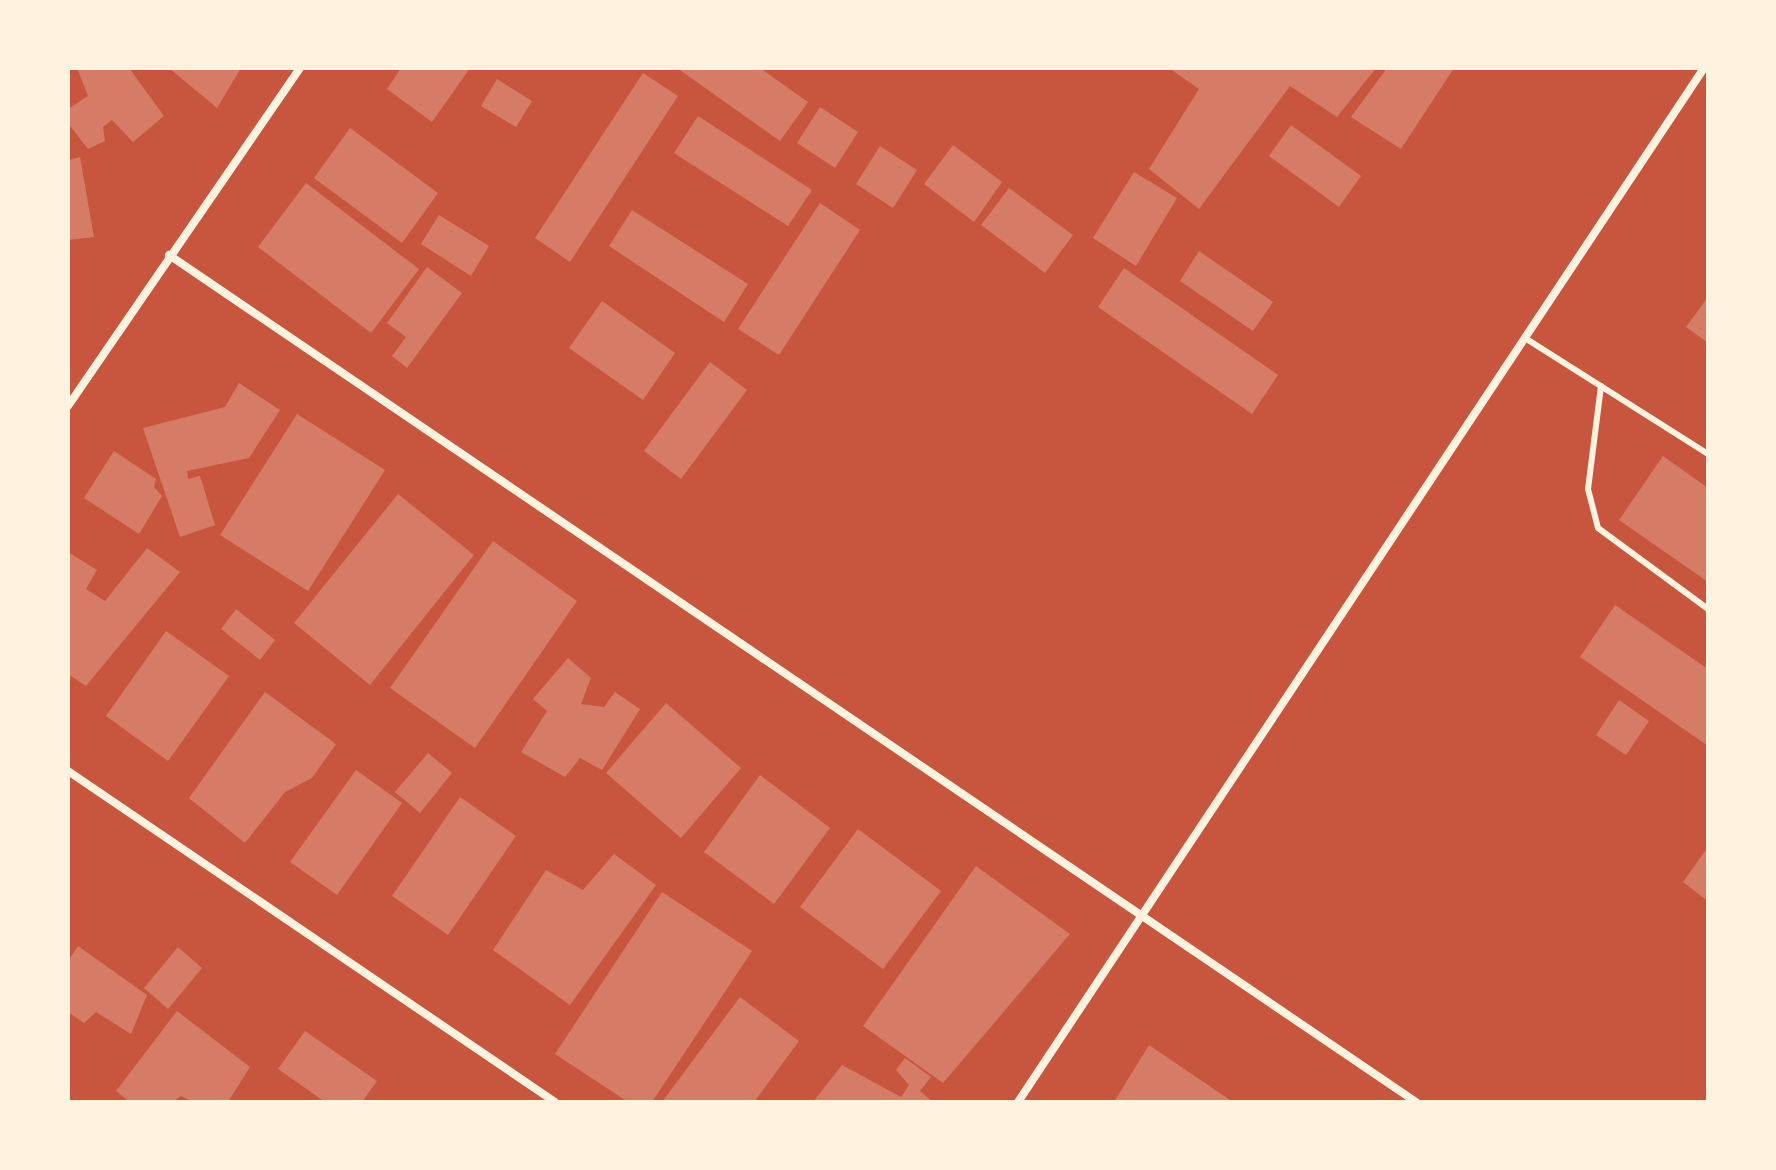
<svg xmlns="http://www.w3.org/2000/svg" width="1776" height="1170" viewBox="0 0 1776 1170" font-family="'Noto Serif',serif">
  <rect width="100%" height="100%" fill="#c8553d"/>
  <!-- building -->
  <g fill="#d67c66">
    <polygon points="77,68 129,68 164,116 133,142 112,120 103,127 105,141 88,149 68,123 68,109 88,96"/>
    <polygon points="169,68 241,68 217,108"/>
    <polygon points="401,68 464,68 468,71 432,122 387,89"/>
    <polygon points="677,68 760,68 808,102 780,141"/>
    <polygon points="1169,68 1376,68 1337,117 1290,86 1199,209 1149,169 1199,89"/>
    <polygon points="1387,68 1454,68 1401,149 1351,117"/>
    <polygon points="643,73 678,96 570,262 535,238"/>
    <polygon points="497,79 532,101 516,127 481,106"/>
    <polygon points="820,107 858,132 835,168 797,143"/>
    <polygon points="698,116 812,190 788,226 674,153"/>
    <polygon points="1291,125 1361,176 1339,207 1269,156"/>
    <polygon points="350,128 438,193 402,243 314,178"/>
    <polygon points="953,145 1002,182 974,222 924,184"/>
    <polygon points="880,146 917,170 893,208 856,184"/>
    <polygon points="80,157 94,237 68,240 68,160"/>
    <polygon points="1134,172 1177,198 1136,266 1093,238"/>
    <polygon points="306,183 419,269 371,333 258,247"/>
    <polygon points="1009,188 1073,235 1045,273 981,225"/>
    <polygon points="820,203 860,230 779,355 738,329"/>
    <polygon points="632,210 748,284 724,322 609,246"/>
    <polygon points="439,215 489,246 471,276 421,244"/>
    <polygon points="1199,251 1273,302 1253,331 1180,281"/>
    <polygon points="427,267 462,293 407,368 392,356 406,337 387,323"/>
    <polygon points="1124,268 1278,375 1252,414 1098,307"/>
    <polygon points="1708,297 1708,343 1686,327"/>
    <polygon points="602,301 675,353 643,400 569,348"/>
    <polygon points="710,362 747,390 681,479 644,451"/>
    <polygon points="239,383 280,410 249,458 187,471 188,479 200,476 215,525 180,537 143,428 225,407"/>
    <polygon points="297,414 385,470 308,591 220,535"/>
    <polygon points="114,451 156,479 154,487 162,496 139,534 84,498"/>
    <polygon points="1663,456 1708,488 1708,582 1619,520"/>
    <polygon points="398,494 474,555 370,685 294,623"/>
    <polygon points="493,541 577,601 475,748 390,688"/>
    <polygon points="147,548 180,572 86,686 68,674 68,552 97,570 86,589 105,601"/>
    <polygon points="1615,605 1708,669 1708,746 1580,657"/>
    <polygon points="236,609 275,640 260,660 221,629"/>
    <polygon points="166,631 229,676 168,761 106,716"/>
    <polygon points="568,658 591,678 581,704 604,707 615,692 640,709 602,770 580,758 565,777 521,752 547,711 533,699"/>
    <polygon points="265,692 336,744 312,778 285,792 245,843 189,798"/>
    <polygon points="1619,700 1649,721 1626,755 1596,735"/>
    <polygon points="666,703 741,768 681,838 606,773"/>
    <polygon points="428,753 452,773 420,813 395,792"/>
    <polygon points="356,770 402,803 337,895 290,862"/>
    <polygon points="760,775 830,828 774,904 704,852"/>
    <polygon points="460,797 516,836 448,935 392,896"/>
    <polygon points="858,829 941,891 883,969 800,907"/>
    <polygon points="1708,847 1708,895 1705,899 1683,882"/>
    <polygon points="614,854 656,885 570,1005 493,950 546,870 583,890"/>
    <polygon points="976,866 1070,934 943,1083 863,1026"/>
    <polygon points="662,892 752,951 652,1102 628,1102 555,1054"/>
    <polygon points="78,946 147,995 131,1034 96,1012 84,1023 68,1012 68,961"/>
    <polygon points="178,947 202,968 168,1009 144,988"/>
    <polygon points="740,997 799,1041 754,1102 662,1102"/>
    <polygon points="177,1011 250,1067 228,1102 193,1102 181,1096 173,1102 130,1102 116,1091"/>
    <polygon points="305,1031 377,1081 362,1102 325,1102 278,1069"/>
    <polygon points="1149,1045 1233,1102 1114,1102"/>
    <polygon points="905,1058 931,1077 920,1091 933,1102 813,1102 842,1065 901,1097 909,1085 896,1070"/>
  </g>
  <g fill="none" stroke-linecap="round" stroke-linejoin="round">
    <!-- service -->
    <g stroke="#fff3e0" stroke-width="6">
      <polyline points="1525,338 1708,454"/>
      <polyline points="1601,386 1588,489 1598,528 1708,609"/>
    </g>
    <!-- minor -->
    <g stroke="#fff3e0" stroke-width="8">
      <polyline points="169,255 1416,1102"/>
      <polyline points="68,406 300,68"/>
      <polyline points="68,771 555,1102"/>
      <polyline points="1018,1102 1704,68"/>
    </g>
  </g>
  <!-- border -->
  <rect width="1776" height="1170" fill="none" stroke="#fff3e0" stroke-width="140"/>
</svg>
